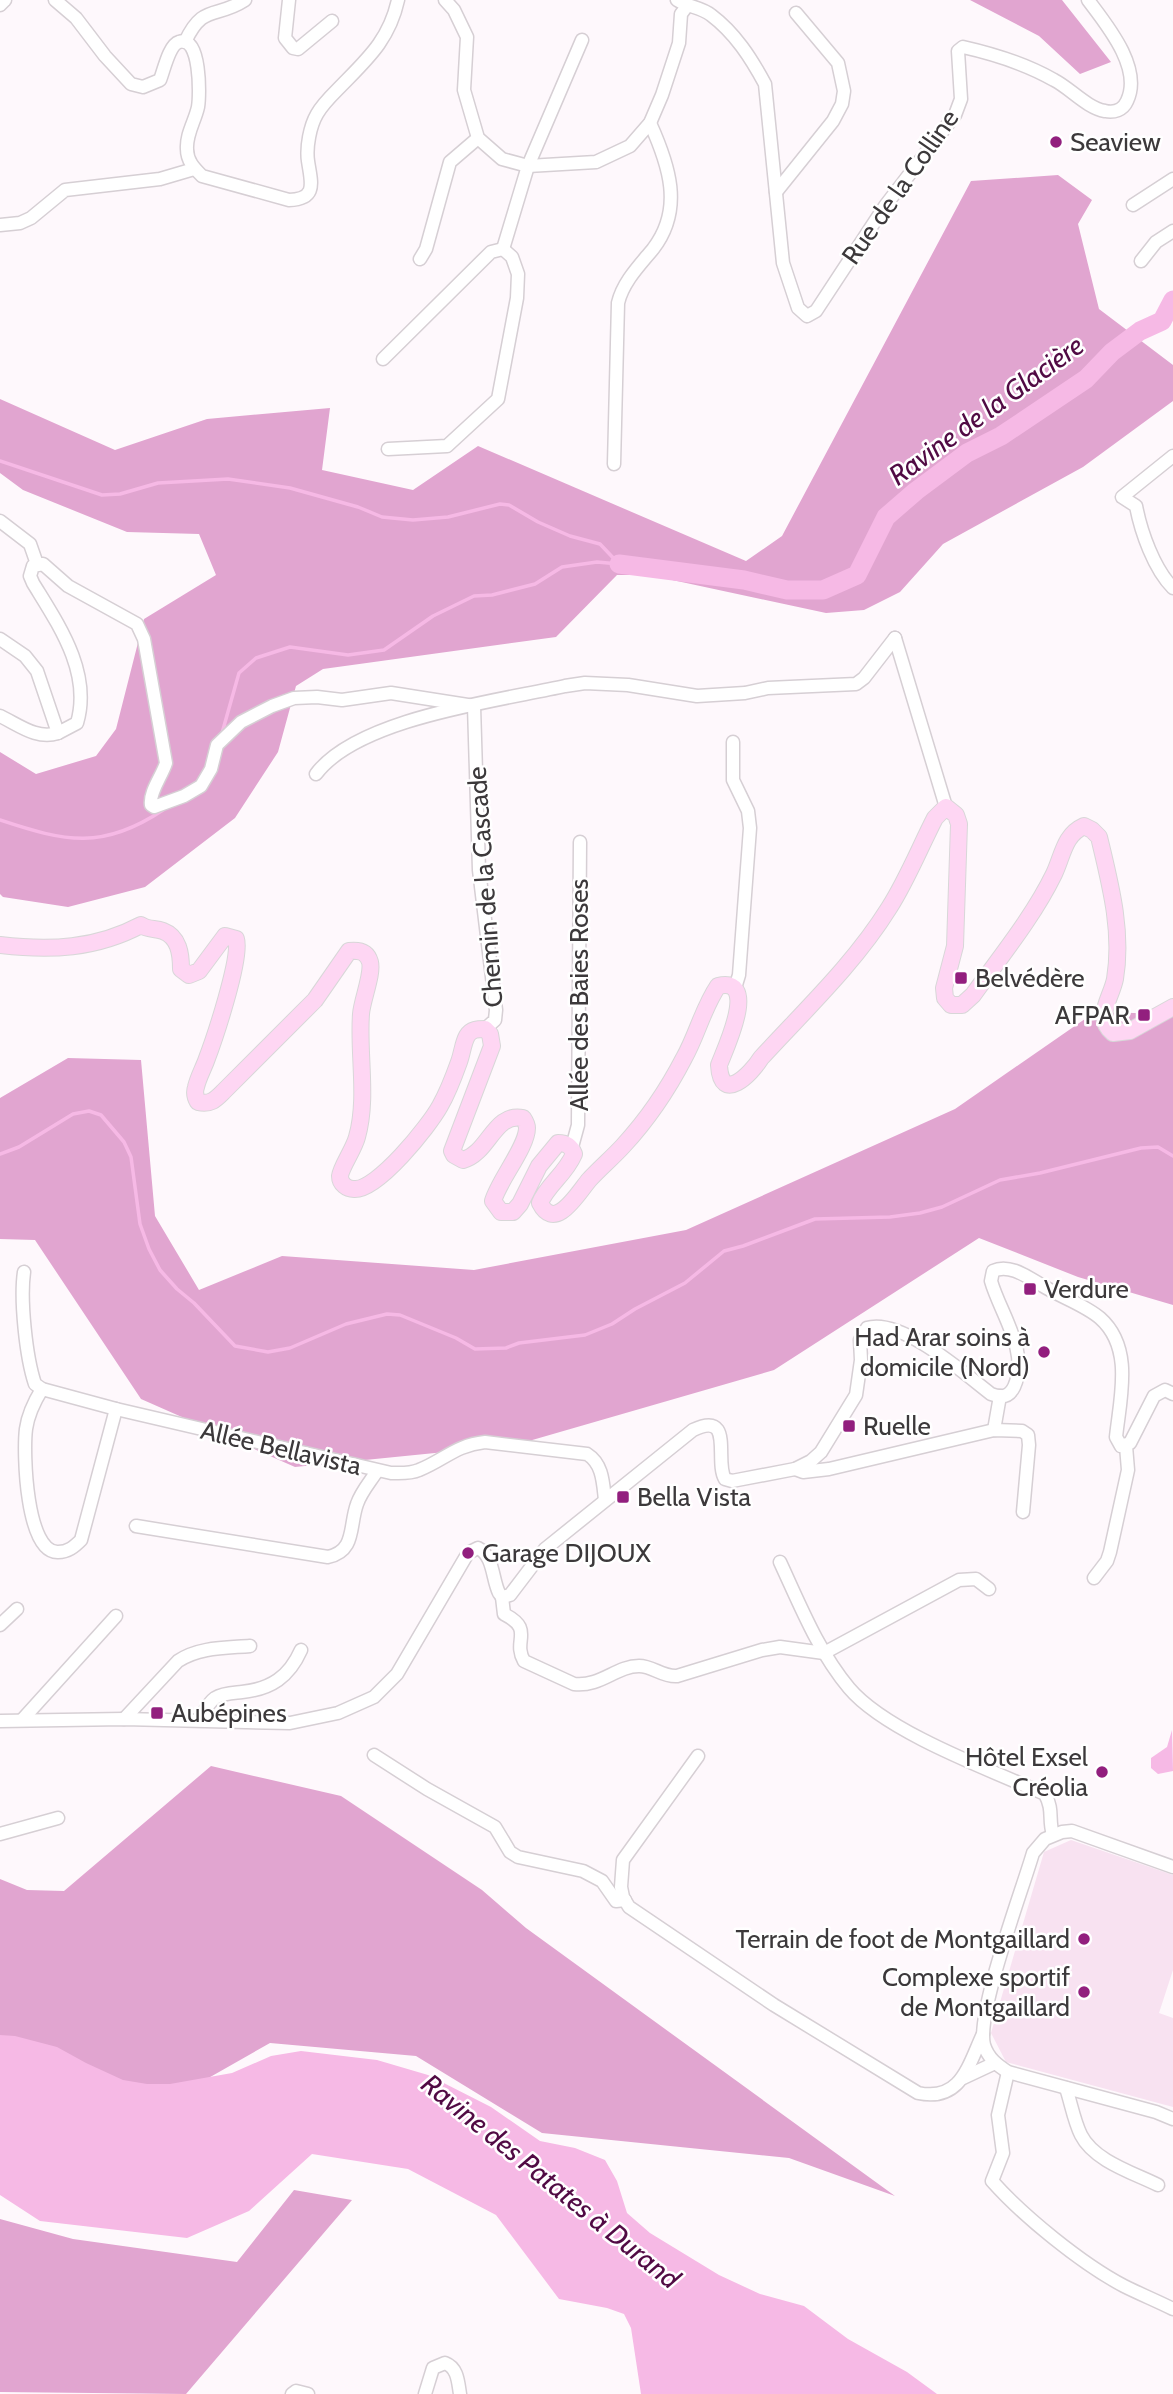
<svg xmlns="http://www.w3.org/2000/svg" width="1173" height="2394" viewBox="0 0 1173 2394" font-family="Cabin,sans-serif">
  <rect width="100%" height="100%" fill="#fef8fc"/>
  <!-- green -->
  <polygon fill="#f8e2f1" points="1071,1840 1173,1875 1173,1970 1159,2013 1173,2018 1173,2107 1006,2062 991,2033 1044,1852"/>
  <!-- forest -->
  <g fill="#e1a5d0">
    <polygon points="970,0 1062,0 1111,62 1080,74 1039,36"/>
    <polygon points="1058,175 1092,200 1078,224 1099,309 1173,365 1173,401 1083,467 943,544 900,592 864,610 826,613 649,575 617,575 556,637 323,669 296,686 278,752 235,818 145,887 68,907 3,897 0,894 0,752 36,774 96,756 116,729 144,619 216,575 199,534 127,532 23,490 0,473 0,399 115,450 207,419 330,408 322,470 413,490 478,446 746,561 782,536 971,181"/>
    <polygon points="1095,1012 1173,1014 1173,1305 1078,1277 979,1238 774,1370 515,1445 295,1467 141,1399 35,1240 0,1239 0,1098 68,1058 141,1060 155,1216 199,1290 282,1256 474,1270 686,1230 955,1109"/>
    <polygon points="211,1766 341,1796 482,1890 526,1928 895,2196 789,2158 542,2133 416,2056 270,2043 131,2122 0,2041 0,1879 27,1890 64,1891"/>
    <polygon points="294,2190 352,2200 186,2394 0,2392 0,2219 73,2239 237,2262"/>
  </g>
  <!-- water -->
  <g fill="#f6b9e5">
    <polygon points="1172,1730 1173,1771 1158,1774 1151,1768 1151,1758 1167,1747"/>
    <polygon points="0,2035 15,2036 57,2047 86,2063 123,2080 147,2084 170,2084 232,2073 271,2056 301,2051 377,2060 428,2075 491,2107 540,2141 575,2148 605,2160 617,2181 627,2213 650,2233 719,2275 760,2294 804,2306 848,2339 907,2372 937,2394 641,2394 631,2328 624,2314 607,2308 559,2299 496,2215 408,2169 312,2154 249,2211 187,2238 40,2221 0,2195"/>
  </g>
  <g fill="none" stroke-linecap="round" stroke-linejoin="round">
    <!-- stream -->
    <g stroke="#f6b9e5" stroke-width="3.5">
      <polyline points="0,461 102,495 120,494 158,483 228,479 290,488 358,507 382,517 413,520 448,517 500,504 509,505 538,522 570,536 600,544 619,564"/>
      <polyline points="222,733 239,673 256,658 290,647 348,655 384,650 433,616 474,596 492,595 535,584 562,567 597,562 619,564"/>
      <path d="M0,820C66,842 103,850 163,810"/>
      <polyline points="0,1154 19,1147 73,1114 89,1111 101,1115 124,1142 131,1157 140,1224 149,1249 160,1270 177,1289 194,1303 235,1346 268,1352 290,1348 346,1324 387,1314 400,1315 456,1338 475,1349 506,1348 519,1343 585,1335 612,1324 635,1309 685,1283 724,1251 743,1246 815,1219 890,1217 920,1213 942,1207 1000,1180 1040,1173 1141,1148 1158,1147 1173,1156"/>
    </g>
    <!-- river -->
    <polyline stroke="#f6b9e5" stroke-width="19" points="619,564 744,580 787,590 823,590 857,575 886,517 916,491 967,453 1001,436 1086,379 1112,352 1140,331 1162,321 1173,300"/>
    <!-- minor casing -->
    <g stroke="#d6cfd4" stroke-width="15">
      <g id="minor">
        <path d="M55,0L76,18L105,56L131,84L143,87L160,80C164,70 169,45 179,42C201,34 200,96 198,107C195,121 186,134 187,149C187,161 194,168 202,176L289,200C318,199 311,182 308,161C306,147 310,126 317,114C322,105 331,96 338,89C366,60 389,41 398,0"/>
        <polyline points="289,0 285,38 293,48 298,49 332,21"/>
        <polyline points="445,0 454,10 467,37 464,90 478,138 502,159 528,166 596,162 630,146 650,123 662,95 679,43 681,14 687,6"/>
        <path d="M677,0C688,7 701,7 711,15C735,33 751,58 765,84L783,263L798,308L807,316L816,311L885,206L955,115L961,99L958,51L963,47C994,54 1026,64 1054,80C1070,88 1087,108 1105,111C1114,113 1123,110 1127,101C1143,68 1106,24 1088,0"/>
        <polyline points="0,5 5,0"/>
        <path d="M185,42C203,3 216,19 245,0"/>
        <polyline points="776,192 833,121 842,104 844,91 838,63 796,13"/>
        <polyline points="1133,205 1173,179"/>
        <polyline points="0,225 20,223 31,218 65,190 160,179 194,169"/>
        <polyline points="503,249 528,166 582,40"/>
        <polyline points="420,259 426,249 450,162 478,138"/>
        <polyline points="1141,261 1156,242 1173,231"/>
        <polyline points="383,359 491,252 503,249"/>
        <polyline points="388,449 447,446 498,399 517,298 518,274 512,257 503,249"/>
        <path d="M1173,456L1122,497L1136,506C1141,532 1154,569 1173,588"/>
        <path d="M614,464L618,303C623,282 639,266 653,249C684,209 669,165 650,123"/>
        <polyline points="0,521 30,544 37,564"/>
        <polyline points="895,638 946,807"/>
        <path d="M0,639L25,656L37,671L58,733L77,723C92,672 58,624 33,583L30,576L33,566L43,564L68,586L137,624L144,639L166,763C162,776 149,792 151,805L154,807L184,796L201,786L211,769L217,745L241,722L272,706L294,698L317,697L342,700L391,693L474,706L479,870L496,1010L495,1020L485,1029"/>
        <path d="M0,716C19,725 37,740 58,733"/>
        <polyline points="733,742 733,780 748,811 750,828 739,975 735,988"/>
        <path d="M316,774C358,718 498,701 565,686L585,683L628,685L697,696L745,693L768,688L856,684L864,678L895,638"/>
        <polyline points="572,1147 578,1125 580,842"/>
        <path d="M24,1272C20,1300 26,1357 35,1384L42,1389L116,1409L391,1473C400,1473 410,1474 419,1470C444,1460 456,1445 485,1442L587,1454C603,1464 603,1483 605,1500"/>
        <path d="M42,1389C34,1402 28,1414 26,1429C23,1453 26,1553 58,1552C68,1552 74,1547 81,1540L116,1409"/>
        <polyline points="994,1430 1000,1396"/>
        <polyline points="795,1469 803,1472 829,1469 994,1430 1022,1431 1028,1435 1029,1445 1023,1512"/>
        <path d="M136,1526L328,1557C356,1551 349,1526 357,1504C361,1492 370,1482 377,1471"/>
        <path d="M780,1562C800,1605 818,1651 849,1688C886,1732 990,1770 1045,1794C1054,1811 1048,1818 1053,1835"/>
        <polyline points="1094,1578 1107,1561 1110,1552 1128,1470 1126,1446"/>
        <path d="M502,1597L504,1614C535,1630 512,1640 524,1661L574,1684C601,1687 616,1666 639,1666C653,1666 662,1677 677,1676L762,1650L780,1647L824,1653L959,1580L976,1579L989,1589"/>
        <polyline points="0,1625 17,1609"/>
        <path d="M124,1719L178,1661C199,1647 225,1648 250,1646"/>
        <polyline points="22,1720 116,1616"/>
        <path d="M199,1720C204,1712 208,1703 215,1698C223,1693 233,1693 242,1692C271,1689 289,1677 301,1650"/>
        <path d="M0,1721L124,1719L290,1723L338,1713L374,1697L397,1674L468,1553L478,1548C494,1556 492,1579 499,1593L502,1597L510,1595L545,1549L693,1430C735,1410 714,1461 725,1479L732,1481L795,1469L811,1461L821,1452L856,1395L861,1360L860,1340L867,1328C901,1317 965,1374 991,1394C1001,1398 1009,1397 1014,1387C1030,1352 1000,1313 991,1281L993,1271C1010,1263 1029,1278 1043,1286C1061,1297 1085,1305 1100,1318C1134,1348 1120,1398 1116,1437L1121,1446L1130,1443L1154,1396L1165,1390L1173,1394"/>
        <polyline points="374,1755 427,1789 495,1827 510,1852 518,1857 583,1871 602,1881 616,1901 625,1900"/>
        <path d="M698,1756L623,1860L621,1887L623,1897L629,1907L774,2005L918,2093C961,2102 968,2066 983,2034"/>
        <polyline points="0,1834 58,1818"/>
        <path d="M1173,1867L1072,1831L1062,1832L1045,1839L1033,1853C1022,1891 976,2013 984,2045C988,2058 997,2065 1008,2072L1156,2112L1173,2119"/>
        <path d="M1008,2072L998,2115L1003,2153L992,2181C1023,2216 1082,2264 1124,2286C1140,2294 1157,2301 1173,2309"/>
        <polyline points="963,2078 995,2063"/>
        <path d="M1066,2088C1071,2103 1074,2121 1081,2135C1094,2161 1134,2173 1158,2185"/>
        <polyline points="292,2394 296,2391 308,2394"/>
        <path d="M425,2394L433,2368L445,2363C458,2368 458,2382 460,2394"/>
      </g>
    </g>
    <!-- major casing -->
    <g stroke="#d8d7d8" stroke-width="18">
      <path id="major" d="M0,945C50,951 96,949 141,925C148,930 155,928 163,931C179,937 181,954 181,969L189,975L199,971L225,936L236,939C242,957 214,1040 206,1061C203,1069 198,1078 196,1087C194,1093 195,1097 198,1102C211,1105 216,1099 224,1091L315,1000L349,951C358,950 367,951 370,962C373,974 362,1000 361,1014C358,1054 368,1098 357,1137C354,1149 341,1167 340,1176C340,1184 347,1189 354,1189C377,1191 429,1126 440,1106C448,1092 454,1076 459,1062C462,1054 463,1043 467,1036C471,1029 478,1029 485,1029L490,1034L492,1046L452,1151L454,1155L463,1160C489,1153 494,1112 523,1118C525,1121 527,1125 527,1128C527,1147 499,1180 493,1201L501,1212H513L520,1204L539,1166L558,1143C567,1143 571,1146 574,1154C565,1175 547,1185 540,1203C555,1233 578,1193 589,1180C600,1168 612,1158 623,1146C647,1120 668,1089 684,1058C697,1035 703,1008 718,986C760,976 725,1049 719,1065C721,1105 751,1074 761,1058C805,1010 854,964 889,908C907,880 920,847 935,818L946,807L956,815L959,824L955,946L944,988L945,998L951,1005H962L973,995C1001,956 1033,917 1054,874C1063,855 1064,835 1084,826L1092,830L1099,837C1110,883 1123,931 1115,979C1111,999 1094,1017 1113,1033L1130,1031L1173,1007"/>
    </g>
    <!-- minor -->
    <use href="#minor" stroke="#fff" stroke-width="12"/>
    <!-- major -->
    <use href="#major" stroke="#fed6f3" stroke-width="16"/>
  </g>
  <!-- markers -->
  <g fill="#921f7e" stroke="#fff" stroke-width="2.5">
    <circle cx="1056" cy="142" r="7"/>
    <rect x="954" y="971" width="14" height="14" rx="3.5"/>
    <rect x="1137" y="1008" width="14" height="14" rx="3.5"/>
    <rect x="1023" y="1282" width="14" height="14" rx="3.5"/>
    <circle cx="1044" cy="1352" r="7"/>
    <rect x="842" y="1419" width="14" height="14" rx="3.5"/>
    <rect x="616" y="1490" width="14" height="14" rx="3.5"/>
    <circle cx="468" cy="1553" r="7"/>
    <rect x="150" y="1706" width="14" height="14" rx="3.5"/>
    <circle cx="1102" cy="1772" r="7"/>
    <circle cx="1084" cy="1939" r="7"/>
    <circle cx="1084" cy="1992" r="7"/>
  </g>
  <g text-anchor="middle" dominant-baseline="central" stroke-width="5" stroke-linejoin="round" paint-order="stroke">
    <!-- poi labels -->
    <g font-size="26" fill="#3c393b" stroke="#fff" text-anchor="start">
      <text x="1070" y="142">Seaview</text>
      <text x="975" y="978">Belvédère</text>
      <text x="1130" y="1015" text-anchor="end">AFPAR</text>
      <text x="1044" y="1289">Verdure</text>
      <text x="1030" y="1337" text-anchor="end">Had Arar soins à<tspan x="1030" dy="30">domicile (Nord)</tspan></text>
      <text x="863" y="1426">Ruelle</text>
      <text x="637" y="1497">Bella Vista</text>
      <text x="482" y="1553">Garage DIJOUX</text>
      <text x="171" y="1713">Aubépines</text>
      <text x="1088" y="1757" text-anchor="end">Hôtel Exsel<tspan x="1088" dy="30">Créolia</tspan></text>
      <text x="1070" y="1939" text-anchor="end">Terrain de foot de Montgaillard</text>
      <text x="1070" y="1977" text-anchor="end">Complexe sportif<tspan x="1070" dy="30">de Montgaillard</tspan></text>
    </g>
    <!-- street labels -->
    <g font-size="26" fill="#3c393b" stroke="#fff">
      <text transform="translate(900 187) rotate(-55)">Rue de la Colline</text>
      <text transform="translate(485 887) rotate(-94)">Chemin de la Cascade</text>
      <text transform="translate(579 995) rotate(-90)">Allée des Baies Roses</text>
      <text transform="translate(281 1448) rotate(13)">Allée Bellavista</text>
    </g>
    <!-- water labels -->
    <g font-size="28" font-style="italic" fill="#510a44" stroke="#fff">
      <text transform="translate(986 410) rotate(-36)">Ravine de la Glacière</text>
      <text transform="translate(551 2181) rotate(39)">Ravine des Patates à Durand</text>
    </g>
  </g>
</svg>
